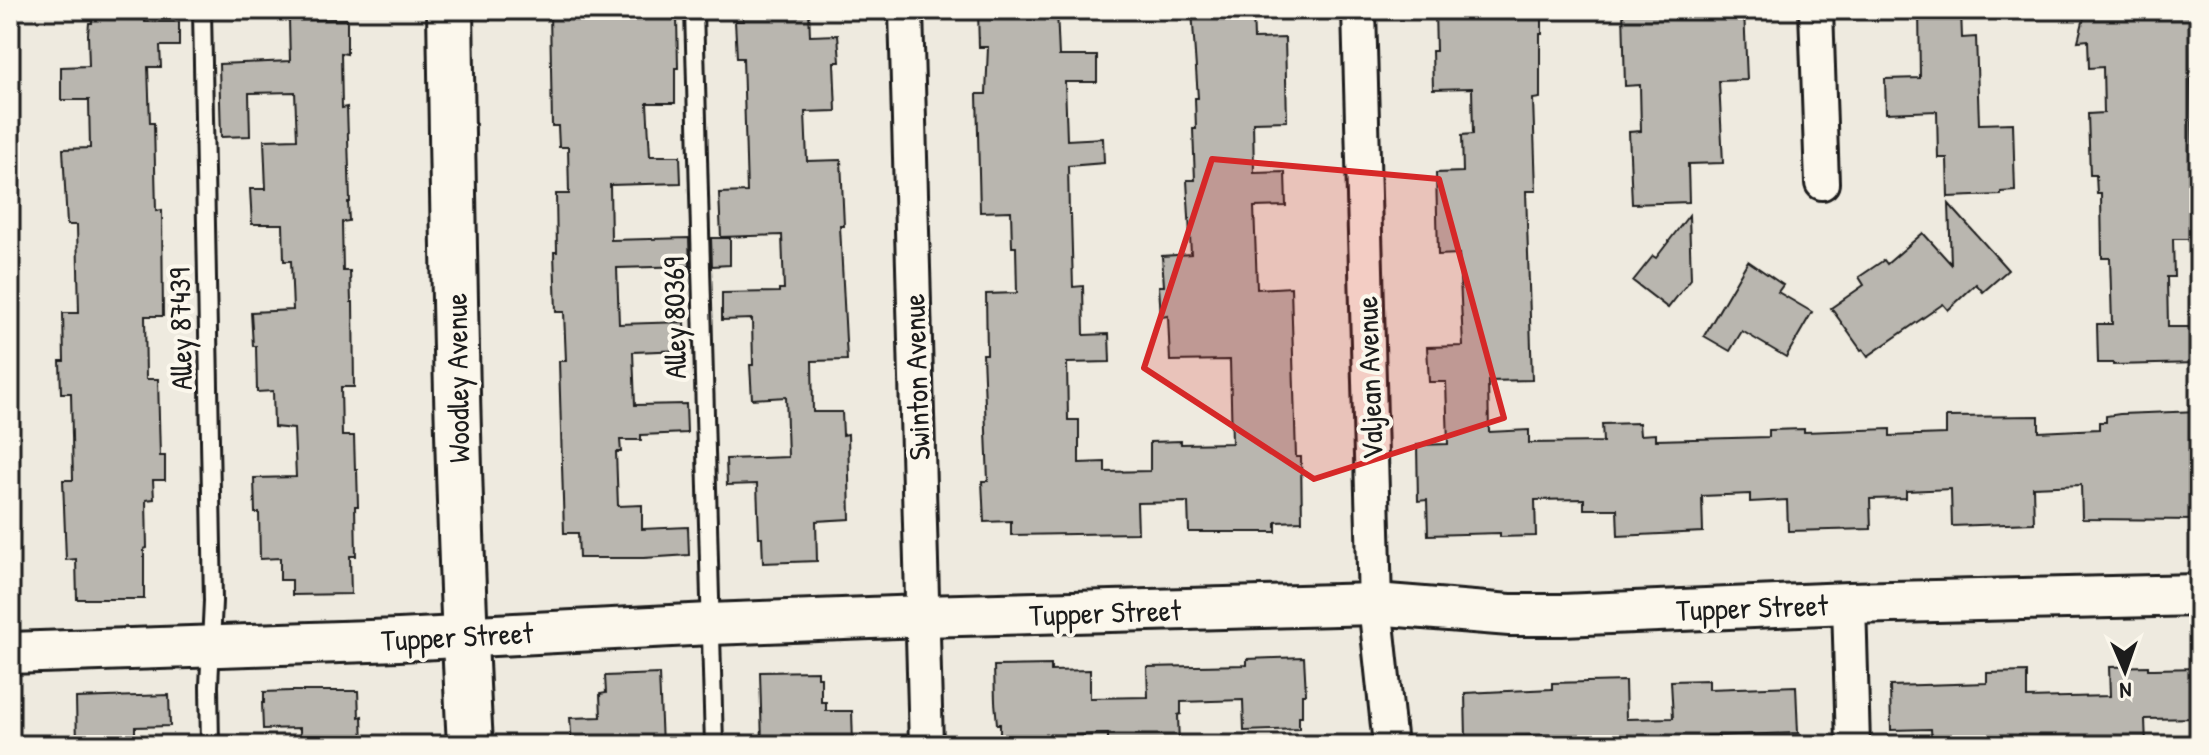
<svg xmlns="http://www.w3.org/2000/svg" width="2209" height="755" viewBox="0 0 2209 755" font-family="'Patrick Hand',sans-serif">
  <rect width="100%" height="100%" fill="#eeeadf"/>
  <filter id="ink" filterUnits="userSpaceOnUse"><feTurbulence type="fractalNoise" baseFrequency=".0125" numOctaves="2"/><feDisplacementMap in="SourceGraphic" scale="16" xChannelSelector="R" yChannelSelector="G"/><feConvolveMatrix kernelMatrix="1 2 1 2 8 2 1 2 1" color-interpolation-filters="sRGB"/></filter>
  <g filter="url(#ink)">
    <!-- building -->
    <g fill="#b9b6af" stroke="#1c1c1c" stroke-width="2">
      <polygon points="91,10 145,10 145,22 179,22 179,46 160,46 161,67 148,67 150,123 154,123 156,211 162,210 163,316 145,316 146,379 158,379 160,456 165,456 165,480 153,480 154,499 146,500 147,548 144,549 144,599 77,599 76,559 66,560 63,480 73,480 71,393 61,393 60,361 64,361 63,313 79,313 77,225 67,225 63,149 90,148 89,100 61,100 61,67 89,66 88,34 89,23 92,23"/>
      <polygon points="550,10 613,10 613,18 677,17 678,68 675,68 675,103 647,103 650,156 680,156 681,183 610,185 611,240 689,238 690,266 617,268 619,324 684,322 685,350 633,352 635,405 686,404 687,433 641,435 641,440 620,440 621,452 616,452 618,506 642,505 642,529 688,527 689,555 644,558 579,558 578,533 564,533 559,361 566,361 564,312 556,312 554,252 557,252 556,194 569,194 568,147 559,147 558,126 552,126"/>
      <polygon points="743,10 809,10 810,36 838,35 840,62 834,62 836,111 805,112 807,161 841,160 844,226 840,226 847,360 812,361 813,412 842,412 843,435 848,434 850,519 816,521 817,561 763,563 762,537 759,537 757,484 727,485 726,459 788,457 786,397 752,399 750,365 753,365 752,319 722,320 722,293 779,292 779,289 784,289 782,235 721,237 719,193 747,192 743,58 737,58 735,21 743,21"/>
      <polygon points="1057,10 1059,56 1097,56 1097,82 1065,82 1067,140 1103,138 1104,163 1068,166 1069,214 1071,214 1073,287 1083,286 1084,335 1109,334 1110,362 1067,363 1068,420 1079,420 1079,463 1105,462 1105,472 1150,471 1150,442 1181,441 1181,444 1232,443 1230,360 1170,361 1168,316 1161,317 1159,286 1164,286 1162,256 1191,254 1187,180 1195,180 1193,129 1196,129 1195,98 1198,98 1192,10 1253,10 1254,39 1285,38 1287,121 1253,122 1254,173 1285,172 1286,206 1254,207 1256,259 1257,289 1291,287 1296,457 1301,457 1302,521 1276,522 1276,532 1189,532 1188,502 1137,503 1138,533 1011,535 1011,521 984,522 982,481 988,481 983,354 987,354 986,294 1017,293 1016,247 1012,247 1011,211 980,212 977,94 986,94 988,47 979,47 978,11"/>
      <polygon points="1435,10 1542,10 1542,34 1540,34 1540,98 1533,99 1536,191 1526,191 1532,380 1488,381 1489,432 1529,430 1529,443 1603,442 1602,424 1639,423 1640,435 1656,434 1656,440 1769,437 1769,430 1804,429 1804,432 1890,429 1890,436 1946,434 1946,417 2039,416 2039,432 2099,429 2099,422 2106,422 2106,416 2120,414 2199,411 2199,520 2082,519 2081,485 2033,487 2034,523 1952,526 1951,489 1906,491 1906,498 1870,499 1871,529 1788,531 1787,500 1750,502 1750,494 1702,496 1703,532 1618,536 1617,509 1584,509 1584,499 1535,500 1536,536 1500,537 1500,533 1428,535 1427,500 1418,501 1417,445 1448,444 1446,382 1429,382 1427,347 1463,346 1459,254 1438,255 1436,173 1463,172 1462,135 1473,134 1472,88 1433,89 1432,51 1436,51"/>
      <polygon points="1623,10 1744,10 1747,80 1719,81 1723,163 1688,164 1689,202 1632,204 1629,132 1641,131 1640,85 1625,86"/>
      <polygon points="1919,10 1961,10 1962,38 1976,37 1979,124 2013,123 2015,191 2001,192 2001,195 1948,197 1947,158 1938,158 1937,111 1886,113 1885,79 1920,78"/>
      <polygon points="2086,10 2196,10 2197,65 2193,65 2193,79 2191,79 2193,154 2198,153 2199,239 2173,239 2174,277 2167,277 2168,327 2199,327 2199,363 2113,365 2113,363 2098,363 2097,324 2112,324 2110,258 2102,258 2101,194 2097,194 2096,175 2090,175 2088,114 2104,113 2103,67 2089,68 2088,40 2078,41"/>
      <polygon points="347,19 347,54 341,53 342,108 347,107 350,202 348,202 349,221 342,222 343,271 350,271 351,302 353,302 354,387 341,387 342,436 354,436 355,470 357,470 358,506 355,506 356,556 350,556 351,594 292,595 292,580 280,580 280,558 260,559 259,513 255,513 254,478 296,477 294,429 274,427 273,391 257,392 256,346 253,346 251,312 293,310 291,261 284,261 283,224 252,224 250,189 266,189 264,140 297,139 295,92 249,93 250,136 221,137 219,64 290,61 289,20"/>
      <polygon points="1949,204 2008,270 1983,292 1976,284 1948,310 1943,304 1868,356 1863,349 1861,350 1831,308 1864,285 1859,277 1884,260 1887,264 1923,233 1951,264"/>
      <polygon points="1689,215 1691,279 1668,308 1633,281 1653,256 1656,258"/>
      <polygon points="711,238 730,238 730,265 712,266"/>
      <polygon points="1748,261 1783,285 1778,292 1812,312 1786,357 1742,331 1730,351 1704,336"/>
      <polygon points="1304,657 1306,694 1302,694 1302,716 1299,716 1299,729 1244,731 1243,700 1181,702 1181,714 1178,715 1179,745 1108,745 1108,734 1000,737 1000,724 997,724 995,702 994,666 1051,665 1051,671 1090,670 1090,698 1148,697 1147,667 1247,665 1247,659"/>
      <polygon points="2148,666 2148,669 2154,669 2199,668 2199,718 2145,719 2146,745 1995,745 1995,742 1932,744 1931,729 1891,730 1890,686 1987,683 1987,673 2027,672 2027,698 2110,696 2109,667"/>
      <polygon points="818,671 818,677 821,677 821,702 826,702 826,711 852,711 853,744 762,744 760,672"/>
      <polygon points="659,674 662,745 572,745 570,718 601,717 600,694 606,693 605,676"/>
      <polygon points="1709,680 1709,689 1796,686 1798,733 1707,736 1707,745 1557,745 1556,735 1466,738 1465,693 1552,689 1552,683 1625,681 1626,719 1673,718 1671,681"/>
      <polygon points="291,691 358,691 359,717 362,716 363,745 300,745 300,728 263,729 262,703 264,703 264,692"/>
      <polygon points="169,695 170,726 135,727 135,745 77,745 76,698"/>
    </g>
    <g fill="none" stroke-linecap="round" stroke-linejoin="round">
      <!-- service casing -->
      <g stroke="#1c1c1c" stroke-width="22">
        <g id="service">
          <polyline points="202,10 213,601 209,686 210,745"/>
          <polyline points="694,10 714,745"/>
        </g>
      </g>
      <!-- minor casing -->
      <g stroke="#1c1c1c" stroke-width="38">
        <g id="minor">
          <polyline points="906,10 926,745"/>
          <polyline points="1359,10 1375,604 1390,745"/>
          <polyline points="1816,10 1822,183"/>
          <polyline points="1849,603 1853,745"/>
        </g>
      </g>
      <!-- tertiary casing -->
      <g stroke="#1c1c1c" stroke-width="46">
        <polyline id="tertiary" points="10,653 399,640 710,624 923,616 1375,604 1510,615 1562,615 1849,603 2199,595"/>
      </g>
      <!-- primary casing -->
      <g stroke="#1c1c1c" stroke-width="50">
        <path id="primary" d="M450,10C454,255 457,500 470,745"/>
      </g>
      <!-- service -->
      <use href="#service" stroke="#fbf7ec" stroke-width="16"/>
      <!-- minor -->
      <use href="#minor" stroke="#fbf7ec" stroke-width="32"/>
      <!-- tertiary -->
      <use href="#tertiary" stroke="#fbf7ec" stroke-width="40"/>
      <!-- primary -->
      <use href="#primary" stroke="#fbf7ec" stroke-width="44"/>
    </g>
  </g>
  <!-- marked area -->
  <path fill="#d62828" fill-opacity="0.2" stroke="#d62828" stroke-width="6" stroke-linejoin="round" d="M1212,159L1439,179L1504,418L1314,479L1144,368Z"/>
  <g text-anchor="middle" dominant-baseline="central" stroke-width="8" stroke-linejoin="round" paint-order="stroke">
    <!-- street labels -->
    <g font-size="30" fill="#1c1c1c" stroke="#fbf7ec">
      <text transform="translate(674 318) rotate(-91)">Alley 80369</text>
      <text transform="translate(180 329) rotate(-91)">Alley 87439</text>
      <text transform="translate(916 377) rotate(-92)">Swinton Avenue</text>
      <text transform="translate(457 378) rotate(-91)">Woodley Avenue</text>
      <text transform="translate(1369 378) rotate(-92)">Valjean Avenue</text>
      <text transform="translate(1752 607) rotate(-2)">Tupper Street</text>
      <text transform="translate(1105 612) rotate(-2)">Tupper Street</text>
      <text transform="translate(457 636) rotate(-3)">Tupper Street</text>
    </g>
  </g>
  <!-- margin -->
  <rect width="2209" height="755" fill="none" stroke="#fbf7ec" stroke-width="40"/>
  <rect x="20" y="20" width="2169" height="715" fill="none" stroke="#1c1c1c" stroke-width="3" filter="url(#ink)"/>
  <!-- north arrow -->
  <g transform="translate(2125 671) rotate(178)" stroke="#fbf7ec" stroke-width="6" paint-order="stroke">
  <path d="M0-6L14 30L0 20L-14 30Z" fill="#1c1c1c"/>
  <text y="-12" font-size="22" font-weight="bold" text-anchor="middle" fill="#1c1c1c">N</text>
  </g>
</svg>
